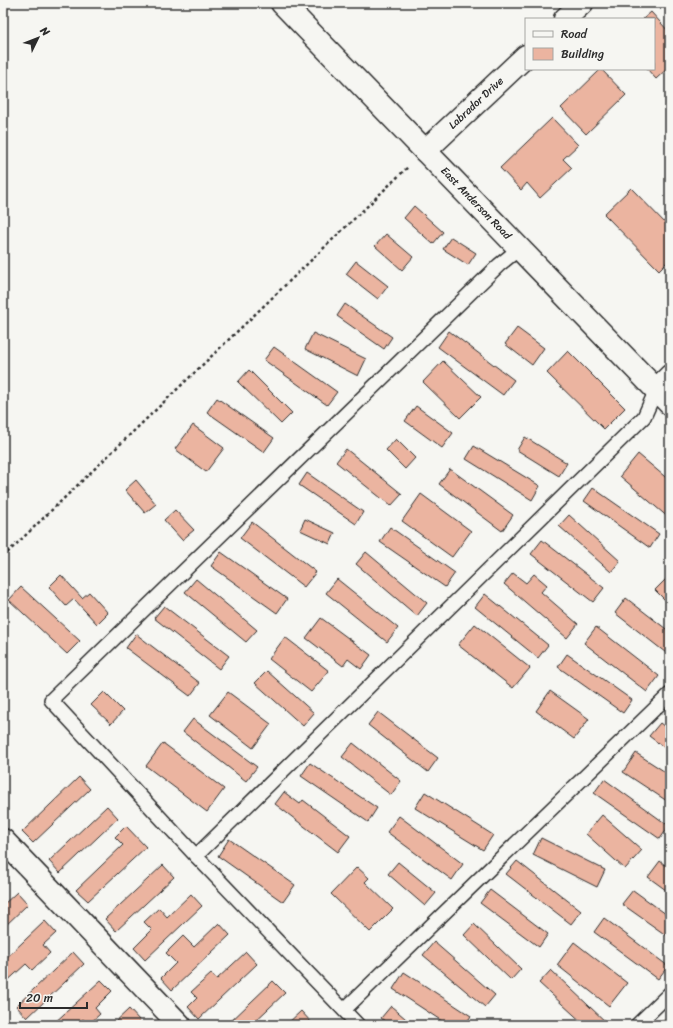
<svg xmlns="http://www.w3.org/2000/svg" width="673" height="1028" viewBox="0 0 673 1028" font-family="Sriracha,sans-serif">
  <rect width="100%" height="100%" fill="#f6f6f2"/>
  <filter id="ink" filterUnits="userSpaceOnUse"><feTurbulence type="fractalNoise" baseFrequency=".025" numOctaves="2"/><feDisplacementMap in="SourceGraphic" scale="8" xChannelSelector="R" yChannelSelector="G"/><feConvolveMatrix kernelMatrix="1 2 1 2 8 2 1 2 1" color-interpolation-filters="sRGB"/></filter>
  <g filter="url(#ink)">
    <!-- building -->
    <g fill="#ebb4a0" stroke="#2b2b2b">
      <polygon points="651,12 670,33 670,36 667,39 670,42 670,66 656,79 647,69 654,69 654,19 643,19"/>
      <polygon points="601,69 626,95 586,134 561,108"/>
      <polygon points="552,118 578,145 563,159 572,168 540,198 527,183 521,190 500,168"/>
      <polygon points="631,188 670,228 670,259 659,270 604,214"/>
      <polygon points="414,206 443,232 433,244 404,218"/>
      <polygon points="386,234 413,257 402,270 375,246"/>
      <polygon points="451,237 476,253 468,265 443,249"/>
      <polygon points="356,261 388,286 378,299 346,274"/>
      <polygon points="345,304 392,337 384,349 337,316"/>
      <polygon points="517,328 544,348 532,365 505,344"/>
      <polygon points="449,331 514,380 503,395 438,347"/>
      <polygon points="313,333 366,359 358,376 305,349"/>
      <polygon points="274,347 337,392 327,405 264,360"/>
      <polygon points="568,351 625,408 604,429 547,373"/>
      <polygon points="443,361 481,397 460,418 423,382"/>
      <polygon points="249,370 292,413 281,424 238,382"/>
      <polygon points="217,398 274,438 264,452 207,412"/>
      <polygon points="416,406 453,433 442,448 405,421"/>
      <polygon points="193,425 224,448 206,472 175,449"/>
      <polygon points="525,437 567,463 559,476 517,450"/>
      <polygon points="396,439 415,458 405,469 386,450"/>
      <polygon points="474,446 540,486 532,500 466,459"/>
      <polygon points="346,449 402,494 391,506 336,462"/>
      <polygon points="638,454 670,481 670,519 620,476"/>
      <polygon points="450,469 513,515 502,531 439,484"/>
      <polygon points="307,473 363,512 356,524 299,485"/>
      <polygon points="136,480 156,504 145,513 125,490"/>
      <polygon points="593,488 659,534 650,548 584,501"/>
      <polygon points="421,494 471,531 452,557 402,521"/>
      <polygon points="175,510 194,530 182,540 164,520"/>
      <polygon points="569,515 620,561 611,572 559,526"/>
      <polygon points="305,519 335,533 330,544 300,530"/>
      <polygon points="252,522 316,572 304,587 240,538"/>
      <polygon points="390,527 455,573 445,587 380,542"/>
      <polygon points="542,540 604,588 593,602 531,554"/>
      <polygon points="221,552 287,599 277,613 211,566"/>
      <polygon points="366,552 427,603 417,616 356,564"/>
      <polygon points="513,573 526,583 534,574 547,585 541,592 578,624 567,638 504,584"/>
      <polygon points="61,575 82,598 89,592 108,613 97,624 74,599 66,606 49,587"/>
      <polygon points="667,578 670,580 670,605 655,590"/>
      <polygon points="196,579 257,630 246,642 185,592"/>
      <polygon points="337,579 398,628 387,642 326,593"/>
      <polygon points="21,587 80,641 67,654 9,600"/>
      <polygon points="485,594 548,645 538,658 475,607"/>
      <polygon points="626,598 670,632 670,656 615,613"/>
      <polygon points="164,606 229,656 219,669 154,618"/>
      <polygon points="321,618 371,655 361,669 348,659 343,666 306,638"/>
      <polygon points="475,624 530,668 513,688 458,645"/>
      <polygon points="596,627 659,676 647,692 584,643"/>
      <polygon points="136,634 200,683 190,696 126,648"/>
      <polygon points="285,637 329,671 311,692 269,659"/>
      <polygon points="567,654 632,700 623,713 558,667"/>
      <polygon points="267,671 314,713 303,726 255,683"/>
      <polygon points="550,691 589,719 574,739 536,711"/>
      <polygon points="104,692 123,711 111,724 91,705"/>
      <polygon points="228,692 271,724 253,748 210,715"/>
      <polygon points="378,712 438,758 428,772 368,725"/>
      <polygon points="193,719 257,767 246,781 183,732"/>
      <polygon points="660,723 670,731 670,752 649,736"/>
      <polygon points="163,743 224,789 207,812 146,766"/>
      <polygon points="353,743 401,781 391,795 342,757"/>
      <polygon points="636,753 670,775 670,803 623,772"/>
      <polygon points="310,763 377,808 368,822 301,776"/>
      <polygon points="79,777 90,789 33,843 22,832"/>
      <polygon points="604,779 669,826 660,839 594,793"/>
      <polygon points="284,792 300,804 303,800 350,836 338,852 275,804"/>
      <polygon points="425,792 493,835 483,850 415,808"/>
      <polygon points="107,806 118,818 60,873 49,861"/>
      <polygon points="602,815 642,850 625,869 586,834"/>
      <polygon points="399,816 463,864 452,880 387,832"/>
      <polygon points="126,826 146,847 88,901 76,890 123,845 115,837"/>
      <polygon points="541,838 605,870 597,887 533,855"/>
      <polygon points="229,839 295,885 283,902 218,856"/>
      <polygon points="517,861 581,911 571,924 506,874"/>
      <polygon points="660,861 670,869 670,893 648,877"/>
      <polygon points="398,862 436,893 425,906 388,874"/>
      <polygon points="163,865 174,877 116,931 105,919"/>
      <polygon points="357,867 369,878 365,882 393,909 370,932 331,894"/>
      <polygon points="490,890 548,934 539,947 480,903"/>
      <polygon points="633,890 670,917 670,938 622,904"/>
      <polygon points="17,892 28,904 3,928 3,905"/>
      <polygon points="191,894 202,906 145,960 134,948 152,930 144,922 159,908 167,917"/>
      <polygon points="604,918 668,966 658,979 594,932"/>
      <polygon points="45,921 56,933 43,945 50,953 32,970 26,964 3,985 3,961"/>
      <polygon points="219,923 230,935 172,990 161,978 176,963 166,953 183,936 194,947"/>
      <polygon points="474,924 521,969 511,980 464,935"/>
      <polygon points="434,942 495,995 485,1007 423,955"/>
      <polygon points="574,942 627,983 609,1006 557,965"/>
      <polygon points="73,952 84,964 27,1018 16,1006"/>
      <polygon points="246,952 257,964 199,1019 188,1007 197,998 191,992 211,974 217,979"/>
      <polygon points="551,970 608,1024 607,1025 585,1025 539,983"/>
      <polygon points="404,972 471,1016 465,1025 448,1025 393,989"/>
      <polygon points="101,980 112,991 95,1008 100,1014 88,1025 83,1019 77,1025 52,1025"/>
      <polygon points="273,981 285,993 251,1025 227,1025"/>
      <polygon points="391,1006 413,1025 390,1025 381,1018"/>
      <polygon points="129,1009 140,1021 136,1025 112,1025"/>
      <polygon points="301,1011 312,1023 310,1025 286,1025"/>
      <polygon points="668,1015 670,1016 670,1025 659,1025"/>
    </g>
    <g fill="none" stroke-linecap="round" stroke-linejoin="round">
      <!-- service casing -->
      <g stroke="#2b2b2b" stroke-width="16">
        <g id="service">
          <polyline points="196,856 644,417 656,390"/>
          <polyline points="344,1010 670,694"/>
          <polyline points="358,1025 196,856 51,700 499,265 520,248"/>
          <polyline points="637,1025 670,993"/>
        </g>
      </g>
      <!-- minor casing -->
      <g stroke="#2b2b2b" stroke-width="25">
        <g id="minor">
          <polyline points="565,19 582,3"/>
          <polyline points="425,151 526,56"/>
          <polyline points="656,390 670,376"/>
          <polyline points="3,840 180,1025"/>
        </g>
      </g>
      <!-- tertiary casing -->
      <g stroke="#2b2b2b" stroke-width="25">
        <polyline id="tertiary" points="282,3 670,404"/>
      </g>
      <!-- path -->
      <polyline stroke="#2b2b2b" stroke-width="2.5" stroke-dasharray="3 3" stroke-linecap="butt" points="3,557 409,166"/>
      <!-- service -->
      <use href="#service" stroke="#f6f6f2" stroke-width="13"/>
      <!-- minor -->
      <use href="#minor" stroke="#f6f6f2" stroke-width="22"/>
      <!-- tertiary -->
      <use href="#tertiary" stroke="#f6f6f2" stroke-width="22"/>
    </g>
  </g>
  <g text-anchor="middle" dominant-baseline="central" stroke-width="3.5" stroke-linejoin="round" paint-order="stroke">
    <!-- street labels -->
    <g font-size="11" fill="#2b2b2b" stroke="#f6f6f2">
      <text transform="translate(476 103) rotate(-43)">Labrador Drive</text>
      <text transform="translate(476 203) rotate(46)">East Anderson Road</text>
    </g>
  </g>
  <!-- margin -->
  <rect width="673" height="1028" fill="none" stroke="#f6f6f2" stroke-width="16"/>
  <rect x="8" y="8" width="657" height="1012" fill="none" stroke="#2b2b2b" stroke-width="1.5" filter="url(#ink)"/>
  <!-- legend -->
  <rect x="525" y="18" width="130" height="52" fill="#f6f6f2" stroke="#a5a5a2"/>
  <rect x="533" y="31" width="20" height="6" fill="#f6f6f2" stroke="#a5a5a2"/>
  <text x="561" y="38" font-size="12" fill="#2b2b2b">Road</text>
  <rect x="533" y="48" width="20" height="12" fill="#ebb4a0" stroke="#a5a5a2"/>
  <text x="561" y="58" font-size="12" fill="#2b2b2b">Building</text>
  <!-- north arrow -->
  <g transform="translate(38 38) rotate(47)" stroke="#f6f6f2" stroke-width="3" paint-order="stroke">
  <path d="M0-3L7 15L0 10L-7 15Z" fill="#2b2b2b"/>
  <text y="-6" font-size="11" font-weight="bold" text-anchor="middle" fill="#2b2b2b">N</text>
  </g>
  <!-- scale -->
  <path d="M20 1002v6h67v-6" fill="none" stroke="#2b2b2b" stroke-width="2"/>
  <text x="26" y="1002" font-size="12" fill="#2b2b2b" stroke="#f6f6f2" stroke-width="3" paint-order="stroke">20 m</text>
</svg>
